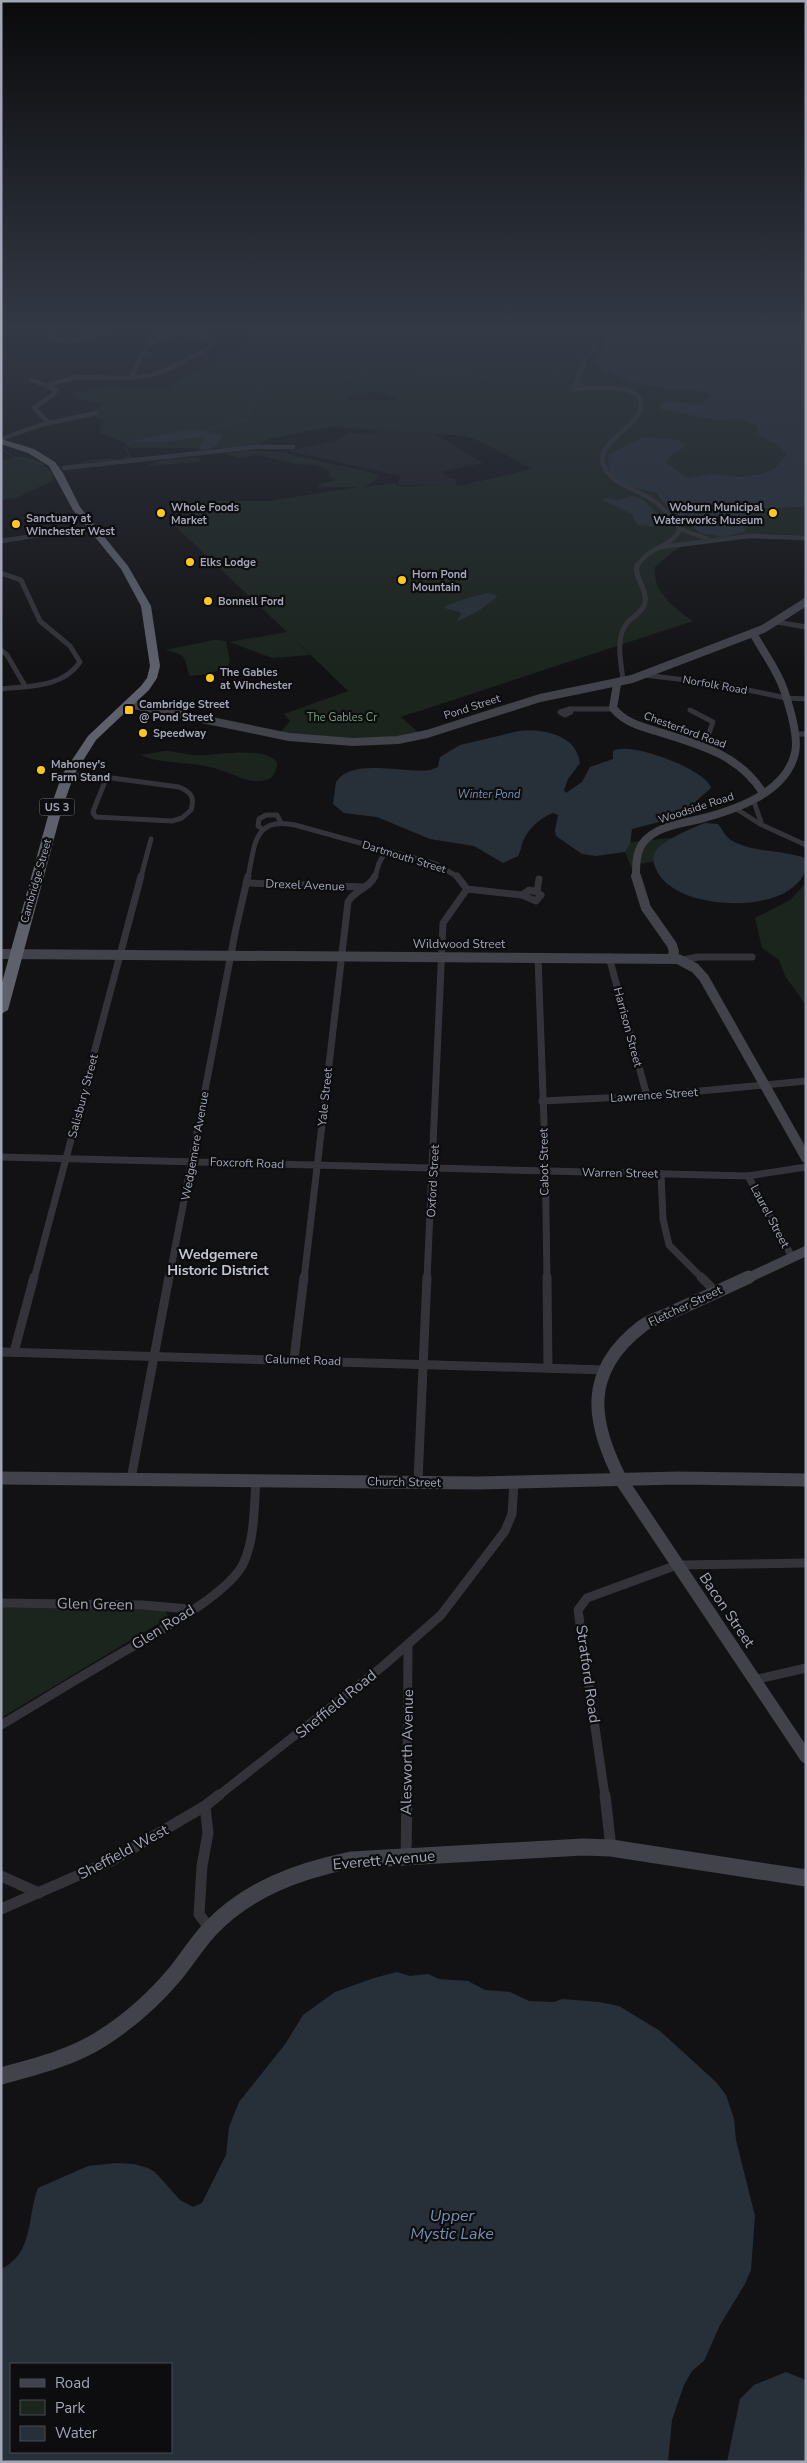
<svg xmlns="http://www.w3.org/2000/svg" width="807" height="2463" viewBox="0 0 807 2463" font-family="'Nunito Sans',sans-serif">
  <rect width="100%" height="100%" fill="#121214"/>
  <!-- built -->
  <polygon fill="#1e1e21" points="378,430 435,434 483,463 442,472 450,478 456,479 456,486 398,485 400,476 288,451 336,440 349,433 376,434"/>
  <!-- green -->
  <g fill="#1c241e" fill-rule="evenodd">
    <path d="M276,325H806V541C772,537 711,534 679,548C671,552 662,561 655,567C652,592 675,608 693,621L401,717L419,733L372,740L280,733L290,721L284,714L348,691L288,633L310,655L272,658L229,642L287,632L174,525L209,501H268L359,487H316L320,484L336,480L329,476V471L317,465L295,464L258,455L240,458L225,454C255,444 307,458 336,465C351,468 364,469 378,475L377,479L365,487L394,483L398,486H459L532,469L486,444L466,436L332,427L271,438L259,444L233,448H130L124,442L99,433L104,420L98,419L93,412L102,404L77,398L72,393L106,387L167,388L243,345L247,330H285ZM374,392L383,393L400,401L345,400L355,394Z"/>
    <path d="M18,457C33,455 42,463 52,473V481L16,498L1,500V461Z"/>
    <polygon points="198,457 202,460 197,462 146,466 162,460"/>
    <path d="M214,640L226,641L230,661L228,667L208,674L190,676C182,656 190,656 165,650Z"/>
    <path d="M165,751C176,751 186,755 196,755C217,756 262,745 277,762C277,772 273,780 262,781C247,783 232,773 217,769C194,761 161,765 141,755Z"/>
    <polygon points="670,838 675,845 655,861 640,864 633,871 624,850 630,842"/>
    <polygon points="806,883 806,1005 785,976 779,960 762,948 755,918 790,900"/>
    <polygon points="1,1607 164,1610 168,1615 161,1622 1,1718"/>
  </g>
  <!-- water -->
  <g fill="#273039" fill-rule="evenodd">
    <path d="M602,325H806V507L751,509V519L744,532L724,537L700,533L662,501L657,493L630,486L617,479L609,470L608,455L643,437L674,439L685,444V446L670,456L666,463L688,478L712,474L740,477L762,474L774,469L787,454L778,445L759,435L758,427L745,421L716,420L662,410L659,404C673,395 701,414 711,395L702,391L671,390L630,382L601,368L593,358L599,356L603,345Z"/>
    <path d="M185,430H200L221,435L222,437C215,448 210,451 198,449L204,440L199,437L166,442H127Z"/>
    <polygon points="632,496 642,499 664,520 657,527 637,525 632,514 602,500 604,498 619,500"/>
    <path d="M487,593L496,595L497,597L477,612L456,622L461,615L460,612L444,608C448,603 479,595 487,593Z"/>
    <path d="M519,731C543,729 576,734 580,763L568,779L564,790L566,793L582,782L590,767L613,759V751C629,740 707,770 711,788L678,817L632,829L630,844L625,852L596,856L582,854L556,836L555,830L558,815L553,813C540,818 529,828 523,841C521,846 521,851 518,856L503,863L474,846L430,839L377,817L344,813L333,804L336,782C352,757 404,774 430,770L438,767L440,757L460,745Z"/>
    <path d="M705,823L718,824C722,828 723,833 727,837C743,852 783,850 805,858C807,872 803,879 793,887C764,913 672,908 656,869C653,862 652,857 656,851C661,841 694,827 705,823Z"/>
    <path d="M397,1972L410,1976L428,1974L439,1979L468,1981L485,1990L510,1992L529,2001L554,2002L562,1999L599,2002L619,2006L660,2031L716,2082L726,2095L734,2119L736,2140L755,2216L751,2270L745,2284L720,2325L704,2361L692,2371L684,2385L672,2420L668,2462H1V2269C34,2254 27,2216 38,2188L88,2166L116,2163L134,2164L148,2168L155,2172L180,2200L193,2207L202,2203L226,2155L229,2127L239,2102L286,2043L303,2015L335,1992L374,1978ZM11,2364H171V2452H11Z"/>
    <polygon points="786,2372 806,2380 806,2462 727,2462 740,2399 754,2385"/>
  </g>
  <g fill="none" stroke-linecap="round" stroke-linejoin="round">
    <!-- stream -->
    <g stroke="#273039" stroke-width="1">
      <polyline points="415,375 451,374 542,381 566,370 569,359 580,358"/>
      <path d="M301,384C323,382 344,381 364,372L359,365L367,362L381,365"/>
      <polyline points="254,400 260,389 269,387"/>
      <polyline points="205,430 248,419 250,412 248,407 253,401"/>
      <polyline points="1,449 14,457 42,464"/>
      <polyline points="123,458 130,457 125,447 133,441"/>
      <polyline points="82,462 114,459"/>
    </g>
    <!-- street-far4 -->
    <g stroke="#333339" stroke-width="4.5">
      <path d="M59,325L51,331V337C73,347 93,336 113,325"/>
      <path d="M595,325V347L585,358L574,389C590,388 661,380 636,418C627,429 614,436 606,448C602,454 601,460 604,466C611,484 636,489 651,499C663,507 672,517 680,529C672,548 646,547 637,567"/>
      <path d="M175,333L201,335L213,342L209,347C184,362 161,376 131,378C143,354 145,338 175,333Z"/>
      <polyline points="32,380 56,390 54,394 34,408 49,423"/>
      <polyline points="48,385 76,377 131,378"/>
      <polyline points="4,438 40,425 96,413"/>
      <polyline points="64,468 255,447 293,447"/>
      <polyline points="680,529 708,539"/>
      <polyline points="1,541 92,527"/>
      <polyline points="661,547 750,536 806,538"/>
    </g>
    <!-- street-far3 -->
    <g stroke="#333339" stroke-width="5">
      <path d="M1,573L21,580L40,621L70,646L80,662C62,688 30,686 1,689"/>
      <polyline points="777,622 806,627"/>
      <polyline points="1,650 7,655 25,686"/>
      <polyline points="644,675 720,684 786,698 806,699"/>
      <path d="M623,680C621,662 615,638 627,623C633,616 643,612 645,603C648,589 634,579 637,565"/>
      <polyline points="570,709 613,709"/>
      <polygon points="570,709 571,712 565,715 560,712"/>
      <polyline points="690,710 713,722 709,733 698,745"/>
      <polyline points="795,734 806,734"/>
      <path d="M68,775L97,776L179,787C191,792 195,797 191,810L182,818L172,821L96,817L93,813L94,809L106,779"/>
      <polyline points="753,799 761,822"/>
      <polyline points="735,808 760,824 806,845"/>
      <polyline points="261,828 258,826 259,819 266,815 277,815 281,823"/>
      <polyline points="141,877 151,839"/>
      <path d="M248,877C255,846 253,816 295,825L436,864L458,877"/>
      <polyline points="375,877 379,863 386,851"/>
    </g>
    <!-- street-far2 -->
    <g stroke="#333339" stroke-width="7">
      <polyline points="457,876 467,889 522,895 529,890 537,892 539,879"/>
      <polyline points="246,883 364,887"/>
      <polyline points="522,895 536,901 541,895 537,892"/>
      <polyline points="538,957 545,1150 547,1279"/>
      <polyline points="609,957 647,1096"/>
      <polyline points="682,960 698,957 752,957"/>
      <polyline points="542,1101 647,1096 806,1081"/>
      <polyline points="1,1157 748,1176 806,1167"/>
      <polyline points="661,1174 663,1219 669,1245 703,1279"/>
      <polyline points="748,1176 792,1257"/>
      <polyline points="34,1279 141,876"/>
      <polyline points="169,1279 236,928 248,876"/>
      <path d="M304,1279L348,902C354,890 370,888 375,876"/>
      <polyline points="427,1279 443,923 467,889"/>
    </g>
    <!-- street-far1 -->
    <g stroke="#333339" stroke-width="9">
      <polyline points="547,1277 548,1368"/>
      <polyline points="701,1277 716,1292"/>
      <polyline points="1,1352 605,1370"/>
      <polyline points="14,1352 34,1277"/>
      <polyline points="294,1359 304,1277"/>
      <polyline points="131,1479 169,1277"/>
      <polyline points="418,1481 427,1277"/>
      <polyline points="1,1603 142,1605 189,1609"/>
      <polyline points="754,1680 806,1668"/>
      <path d="M1,1725C38,1703 75,1680 113,1658C145,1639 230,1595 244,1562C255,1537 254,1506 256,1479"/>
      <polyline points="218,1796 383,1666 441,1615 505,1531 512,1514 514,1482"/>
      <polyline points="407,1796 408,1646"/>
      <polyline points="605,1796 578,1610 587,1598 677,1565 806,1563"/>
    </g>
    <!-- street -->
    <g stroke="#333339" stroke-width="11">
      <polyline points="605,1795 611,1848"/>
      <polyline points="406,1857 407,1795"/>
      <polyline points="1,1876 39,1893"/>
      <polyline points="1,1909 111,1861 205,1806"/>
      <polyline points="210,1929 199,1914 202,1866 208,1833 205,1806 219,1795"/>
    </g>
    <!-- secondary-far3 -->
    <g stroke="#41424a" stroke-width="8">
      <path d="M617,684L613,708C624,722 640,726 656,731C698,744 739,754 763,793"/>
      <polyline points="129,704 289,737 353,742 398,740 427,734 540,698 632,679 763,629 806,602"/>
      <path d="M636,877C636,866 636,854 642,844C655,826 680,824 700,819C735,810 786,793 795,753C799,737 789,705 784,690C777,669 763,652 753,633"/>
    </g>
    <!-- secondary-far2 -->
    <g stroke="#41424a" stroke-width="10">
      <polyline points="636,876 646,908 672,945 674,952 672,958"/>
      <polyline points="1,954 678,959 695,968 704,978 806,1158"/>
      <polyline points="746,1279 806,1251"/>
    </g>
    <!-- secondary-far1 -->
    <g stroke="#41424a" stroke-width="13">
      <path d="M749,1277C723,1289 697,1301 672,1312C662,1317 649,1320 641,1327C583,1372 591,1422 621,1480L806,1757"/>
      <polyline points="1,1478 477,1483 678,1478 806,1480"/>
    </g>
    <!-- secondary -->
    <path stroke="#41424a" stroke-width="17" d="M1,2076C34,2067 71,2058 101,2039C128,2022 154,1999 175,1974C187,1959 197,1943 210,1929C248,1889 298,1871 351,1860L583,1847L611,1848L806,1878"/>
    <!-- highway -->
    <polygon fill="#5e616b" fill-rule="evenodd" points="1,439 34,449 55,462 63,473 80,507 128,566 151,606 160,666 157,678 149,690 96,740 74,775 62,809 8,1010 1,1014 1,986 50,809 62,775 88,736 141,686 147,678 150,666 141,606 121,569 73,510 49,466 28,453 1,444"/>
  </g>
  <!-- sky -->
  <linearGradient id="sky" x2="0" y2="1"><stop stop-color="#0a0a0b"/><stop offset="0.49" stop-color="#333945"/><stop offset="1" stop-color="#333945" stop-opacity="0"/></linearGradient>
  <rect width="807" height="670" fill="url(#sky)"/>
  <!-- markers -->
  <g fill="#ffc81f" stroke="#0d0d0f" stroke-width="2">
    <circle cx="161" cy="513" r="5"/>
    <circle cx="773" cy="513" r="5"/>
    <circle cx="16" cy="524" r="5"/>
    <circle cx="190" cy="562" r="5"/>
    <circle cx="402" cy="580" r="5"/>
    <circle cx="208" cy="601" r="5"/>
    <circle cx="210" cy="678" r="5"/>
    <rect x="124" y="705" width="10" height="10" rx="2.5"/>
    <circle cx="143" cy="733" r="5"/>
    <circle cx="41" cy="770" r="5"/>
  </g>
  <g text-anchor="middle" dominant-baseline="central" stroke-width="4.5" stroke-linejoin="round" paint-order="stroke">
    <!-- far-poi labels -->
    <g font-size="11" font-weight="bold" fill="#a2a6b6" stroke="#0d0d0f" text-anchor="start">
      <text x="171" y="507">Whole Foods<tspan x="171" dy="13">Market</tspan></text>
      <text x="763" y="507" text-anchor="end">Woburn Municipal<tspan x="763" dy="13">Waterworks Museum</tspan></text>
      <text x="26" y="518">Sanctuary at<tspan x="26" dy="13">Winchester West</tspan></text>
      <text x="200" y="562">Elks Lodge</text>
      <text x="412" y="574">Horn Pond<tspan x="412" dy="13">Mountain</tspan></text>
      <text x="218" y="601">Bonnell Ford</text>
      <text x="220" y="672">The Gables<tspan x="220" dy="13">at Winchester</tspan></text>
      <text x="139" y="704">Cambridge Street<tspan x="139" dy="13">@ Pond Street</tspan></text>
      <text x="153" y="733">Speedway</text>
      <text x="51" y="764">Mahoney's<tspan x="51" dy="13">Farm Stand</tspan></text>
    </g>
    <!-- far-street labels -->
    <g font-size="11" fill="#a2a6b6" stroke="#0d0d0f">
      <text transform="translate(715 685) rotate(10)">Norfolk Road</text>
      <text transform="translate(472 707) rotate(-18)">Pond Street</text>
      <text transform="translate(685 730) rotate(20)">Chesterford Road</text>
      <text transform="translate(696 808) rotate(-18)">Woodside Road</text>
      <text transform="translate(404 857) rotate(17)">Dartmouth Street</text>
      <text transform="translate(36 881) rotate(-74)">Cambridge Street</text>
    </g>
    <!-- far-park labels -->
    <g font-size="11" fill="#77a37e" stroke="#0d0d0f">
      <text x="342" y="717">The Gables Cr</text>
    </g>
    <!-- far-water labels -->
    <g font-size="11" font-style="italic" fill="#7591b5" stroke="#0d0d0f">
      <text x="489" y="794">Winter Pond</text>
    </g>
    <!-- shield labels -->
    <rect fill="#0d0d0f" stroke="#757884" stroke-width="1" x="39.5" y="798.5" width="35" height="17" rx="4"/>
    <g font-size="11" font-weight="bold" fill="#a2a6b6">
      <text x="57" y="807">US 3</text>
    </g>
    <!-- street labels -->
    <g font-size="12" fill="#a2a6b6" stroke="#0d0d0f">
      <text transform="translate(305 885) rotate(2)">Drexel Avenue</text>
      <text x="459" y="944">Wildwood Street</text>
      <text transform="translate(628 1027) rotate(75)">Harrison Street</text>
      <text transform="translate(654 1095) rotate(-4)">Lawrence Street</text>
      <text transform="translate(83 1096) rotate(-75)">Salisbury Street</text>
      <text transform="translate(325 1097) rotate(-84)">Yale Street</text>
      <text transform="translate(195 1146) rotate(-80)">Wedgemere Avenue</text>
      <text transform="translate(544 1162) rotate(-91)">Cabot Street</text>
      <text transform="translate(247 1163) rotate(2)">Foxcroft Road</text>
      <text transform="translate(620 1173) rotate(1)">Warren Street</text>
      <text transform="translate(433 1181) rotate(-87)">Oxford Street</text>
      <text transform="translate(770 1216) rotate(62)">Laurel Street</text>
      <text transform="translate(685 1306) rotate(-25)">Fletcher Street</text>
      <text transform="translate(303 1360) rotate(2)">Calumet Road</text>
      <text transform="translate(404 1482) rotate(1)">Church Street</text>
    </g>
    <!-- neighbourhood labels -->
    <g font-size="14" font-weight="bold" fill="#c3c6d2" stroke="#0d0d0f">
      <text x="218" y="1254">Wedgemere<tspan x="218" dy="16">Historic District</tspan></text>
    </g>
    <!-- near-street labels -->
    <g font-size="15" fill="#a2a6b6" stroke="#0d0d0f">
      <text transform="translate(95 1604) rotate(1)">Glen Green</text>
      <text transform="translate(727 1610) rotate(56)">Bacon Street</text>
      <text transform="translate(163 1627) rotate(-32)">Glen Road</text>
      <text transform="translate(588 1674) rotate(82)">Stratford Road</text>
      <text transform="translate(336 1704) rotate(-39)">Sheffield Road</text>
      <text transform="translate(407 1752) rotate(-89)">Alesworth Avenue</text>
      <text transform="translate(123 1852) rotate(-28)">Sheffield West</text>
      <text transform="translate(384 1860) rotate(-5)">Everett Avenue</text>
    </g>
    <!-- near-water labels -->
    <g font-size="16" font-style="italic" fill="#7591b5" stroke="#0d0d0f">
      <text x="452" y="2216">Upper<tspan x="452" dy="18">Mystic Lake</tspan></text>
    </g>
  </g>
  <!-- border -->
  <rect width="807" height="2463" fill="none" stroke="#a2a6b6" stroke-width="5"/>
  <!-- legend -->
  <rect x="10" y="2363" width="162" height="90" fill="#0d0d0f" stroke="#494a52"/>
  <rect x="20" y="2379" width="25" height="8" fill="#41424a" stroke="#494a52"/>
  <text x="55" y="2388" font-size="15" fill="#a2a6b6">Road</text>
  <rect x="20" y="2400" width="25" height="15" fill="#1c241e" stroke="#494a52"/>
  <text x="55" y="2413" font-size="15" fill="#a2a6b6">Park</text>
  <rect x="20" y="2426" width="25" height="15" fill="#273039" stroke="#494a52"/>
  <text x="55" y="2438" font-size="15" fill="#a2a6b6">Water</text>
</svg>
